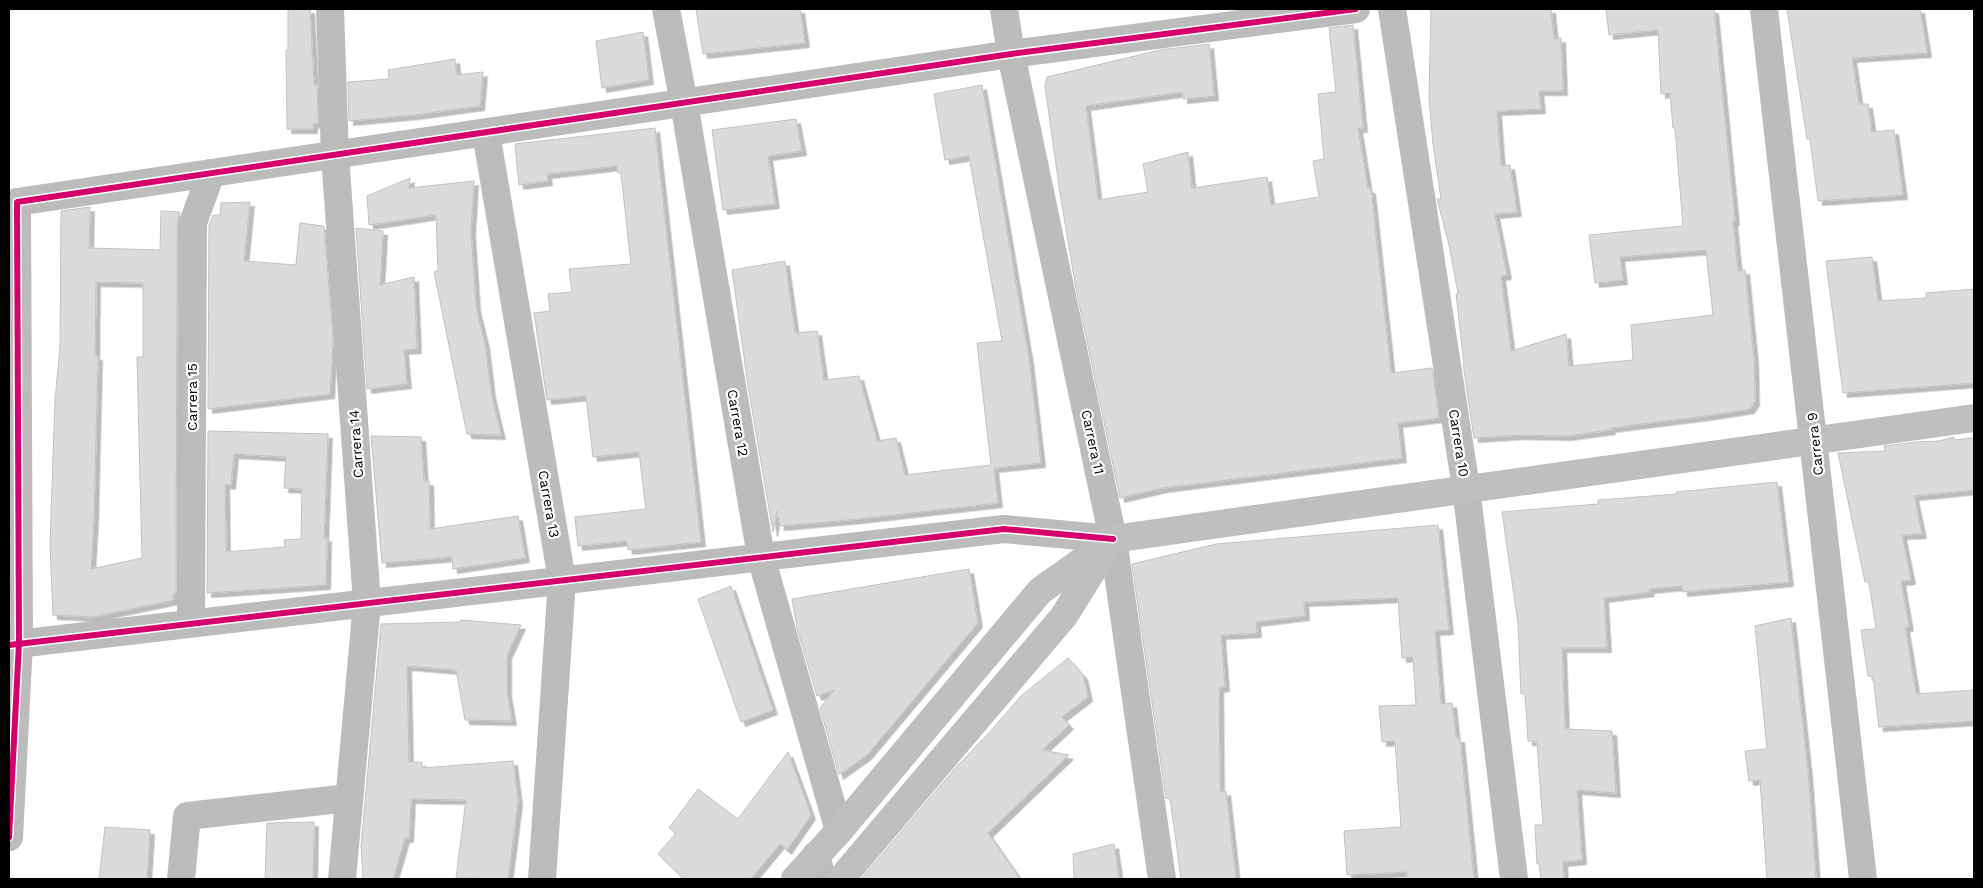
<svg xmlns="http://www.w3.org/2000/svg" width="1983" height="888" viewBox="0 0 1983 888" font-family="'Work Sans',sans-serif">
  <defs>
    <filter id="shadow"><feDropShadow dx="4.5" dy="4.5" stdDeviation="0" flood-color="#0004"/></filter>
  </defs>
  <rect width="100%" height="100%" fill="#fff"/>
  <!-- building -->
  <g fill="#dbdbdb" stroke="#c2c2c2" fill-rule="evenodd" filter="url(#shadow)">
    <polygon points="288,9 310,9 314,85 317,85 318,123 313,124 313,129 287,129 286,50 288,50"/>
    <polygon points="696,9 800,9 805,43 703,54"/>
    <polygon points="1431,9 1551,9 1554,39 1561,38 1563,91 1539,91 1541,109 1497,111 1501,166 1510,165 1517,212 1495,214 1507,275 1501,276 1511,351 1566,334 1569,366 1633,360 1631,325 1713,315 1706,250 1620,257 1623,280 1595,283 1589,235 1683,226 1675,128 1673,128 1670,93 1661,94 1658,30 1609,35 1606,9 1714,9 1735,221 1733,221 1738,271 1745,270 1754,359 1755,401 1750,409 1705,416 1610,428 1611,430 1566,436 1520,435 1474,438 1463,364 1464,364 1456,294 1458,293 1449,245 1437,199 1441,199 1433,144 1429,98"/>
    <polygon points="1787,9 1920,9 1927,53 1852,58 1859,104 1868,104 1872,132 1894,130 1903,195 1818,201 1810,139 1807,139"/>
    <polygon points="1353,25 1363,128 1358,128 1368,189 1371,189 1391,373 1432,368 1439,418 1398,423 1402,458 1163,488 1120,498 1076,289 1060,193 1045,86 1047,77 1160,50 1209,44 1214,96 1183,99 1183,92 1086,106 1098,200 1148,192 1143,164 1188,152 1192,188 1267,177 1271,205 1319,197 1313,161 1324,159 1318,94 1336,92 1329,28"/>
    <polygon points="643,32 649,80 602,88 596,41"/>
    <polygon points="455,59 457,75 483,72 480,106 414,115 349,121 348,82 389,79 388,70"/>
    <polygon points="982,85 1029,359 1041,463 994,468 998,503 858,519 780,526 777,511 773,532 748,386 732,270 785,261 795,333 817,331 824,380 859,376 877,441 896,438 905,475 991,465 977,343 1002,341 969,156 945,160 934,94"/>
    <polygon points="796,119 802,151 768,156 775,204 723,210 712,130"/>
    <polygon points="655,128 701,542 628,550 627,541 578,546 575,517 646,509 639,452 593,457 586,396 547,400 534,313 550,311 548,294 572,292 569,269 631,264 621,173 618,173 617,166 547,174 548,181 519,185 515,144"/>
    <polygon points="410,178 409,188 474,181 471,232 476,307 485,344 491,393 501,435 467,434 434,272 438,271 436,215 369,225 367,196"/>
    <polygon points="250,202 244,261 296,265 300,223 324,226 333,340 330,394 208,409 209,226 213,215 220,215 221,203"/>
    <path d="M90,207L89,248L160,250L161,211L180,212L177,223L176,594H173L174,600L93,617L53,615L50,545L55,399L60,349L61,211ZM96,282L143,283V357H137L142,558L91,569L94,515L98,356H95Z"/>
    <polygon points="356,228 383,231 380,285 414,277 417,349 404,350 407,384 367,389"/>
    <polygon points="1872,257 1878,301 1926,298 1926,293 1974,289 1974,383 1843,393 1826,261"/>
    <path d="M208,431L328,434L324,538L327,537L326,585L207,593ZM234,454L286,457L284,488L302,489L301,539L284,540L285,547L226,552L225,484L231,485Z"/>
    <polygon points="371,436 421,437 424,481 429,481 430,529 518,516 525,558 453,569 452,557 382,563"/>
    <polygon points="1954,437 1954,440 1974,438 1974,490 1914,496 1922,534 1902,535 1911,580 1901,581 1909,627 1905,627 1916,694 1974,690 1974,721 1879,727 1873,676 1868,676 1861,630 1876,629 1869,582 1865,582 1838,453 1885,451 1884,446 1917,442 1939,441"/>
    <polygon points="1777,482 1789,582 1683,592 1682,586 1649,589 1650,592 1604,598 1607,648 1562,648 1565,729 1612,731 1616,793 1577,790 1582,860 1563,862 1564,879 1541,879 1539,864 1537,864 1535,825 1543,825 1537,742 1528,741 1525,694 1521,694 1518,623 1502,512 1598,504 1598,500 1677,494 1676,492"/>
    <polygon points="1438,525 1449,630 1435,631 1441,704 1452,703 1456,738 1460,738 1474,879 1407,879 1407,872 1347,875 1344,831 1401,827 1395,741 1382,742 1379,706 1416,705 1413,657 1402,658 1398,598 1304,602 1305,616 1256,622 1257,633 1221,635 1225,687 1219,688 1220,792 1226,791 1236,879 1181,879 1170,798 1166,799 1132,564 1216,544"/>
    <polygon points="969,569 978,623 867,755 839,775 820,708 834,690 817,696 797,628 792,599"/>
    <polygon points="731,586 773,710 741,722 698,599"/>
    <polygon points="1791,618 1808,772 1816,879 1767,879 1760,780 1749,781 1745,751 1767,749 1755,626"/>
    <polygon points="461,620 521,625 507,655 507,692 512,721 465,720 456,670 407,666 409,762 422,762 422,768 513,761 518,801 508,879 456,878 466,800 411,799 409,838 405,838 393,879 363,879 361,846 381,624 460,622"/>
    <polygon points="1068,658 1083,675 1088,697 1062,717 1069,725 1042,750 1069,755 988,833 1020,879 861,879 958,765 988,734 1021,696"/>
    <polygon points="788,752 811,815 787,850 780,844 751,879 684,879 658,854 676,833 669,828 698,789 738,819"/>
    <polygon points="314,822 313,879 265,879 267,823"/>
    <polygon points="105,827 150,830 147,879 99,879"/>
    <polygon points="1114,844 1119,879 1074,879 1073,854"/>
  </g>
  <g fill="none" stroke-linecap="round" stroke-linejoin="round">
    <!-- street -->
    <g stroke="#bcbcbc" stroke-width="28">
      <polyline points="330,9 335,155 367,603 342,879"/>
      <polyline points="666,9 684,103 761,557 839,831"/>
      <polyline points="1004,9 1011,54 1113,539 1162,879"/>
      <polyline points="1392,9 1466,488 1514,879"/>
      <polyline points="1764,9 1863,879"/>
      <polyline points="486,133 562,580 542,879"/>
      <polyline points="191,623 193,223 211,173"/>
      <polyline points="9,645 1004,529 1113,539"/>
      <polyline points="9,837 19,643 17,202 1011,54 1356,9"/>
      <polyline points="816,855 822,879"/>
      <polyline points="181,879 187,816 349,798"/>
    </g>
    <!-- secondary -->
    <g stroke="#bfbfbf" stroke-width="28">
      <polyline points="795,879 839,831 1040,591 1113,539 1974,418"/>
      <polyline points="841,879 1064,616 1105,550"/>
    </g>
    <!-- cycleway casing -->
    <g stroke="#fff" stroke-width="9">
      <g id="cycleway">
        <polyline points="9,645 1004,529 1113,539"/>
        <polyline points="9,837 19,643 17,202 1011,54 1356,9"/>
      </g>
    </g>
    <!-- cycleway -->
    <use href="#cycleway" stroke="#d6006c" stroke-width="6"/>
  </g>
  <g text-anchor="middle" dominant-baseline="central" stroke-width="4.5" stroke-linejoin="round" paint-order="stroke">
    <!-- street labels -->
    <g font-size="14" fill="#000" stroke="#fff">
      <text transform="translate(192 397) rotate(-90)">Carrera 15</text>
      <text transform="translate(738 423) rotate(80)">Carrera 12</text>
      <text transform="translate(1093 442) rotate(78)">Carrera 11</text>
      <text transform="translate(1459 443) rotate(81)">Carrera 10</text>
      <text transform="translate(356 444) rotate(-94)">Carrera 14</text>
      <text transform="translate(1815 444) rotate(-96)">Carrera 9</text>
      <text transform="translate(549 504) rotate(80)">Carrera 13</text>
    </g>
  </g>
  <!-- border -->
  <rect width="1983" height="888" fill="none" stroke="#000000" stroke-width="20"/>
</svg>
